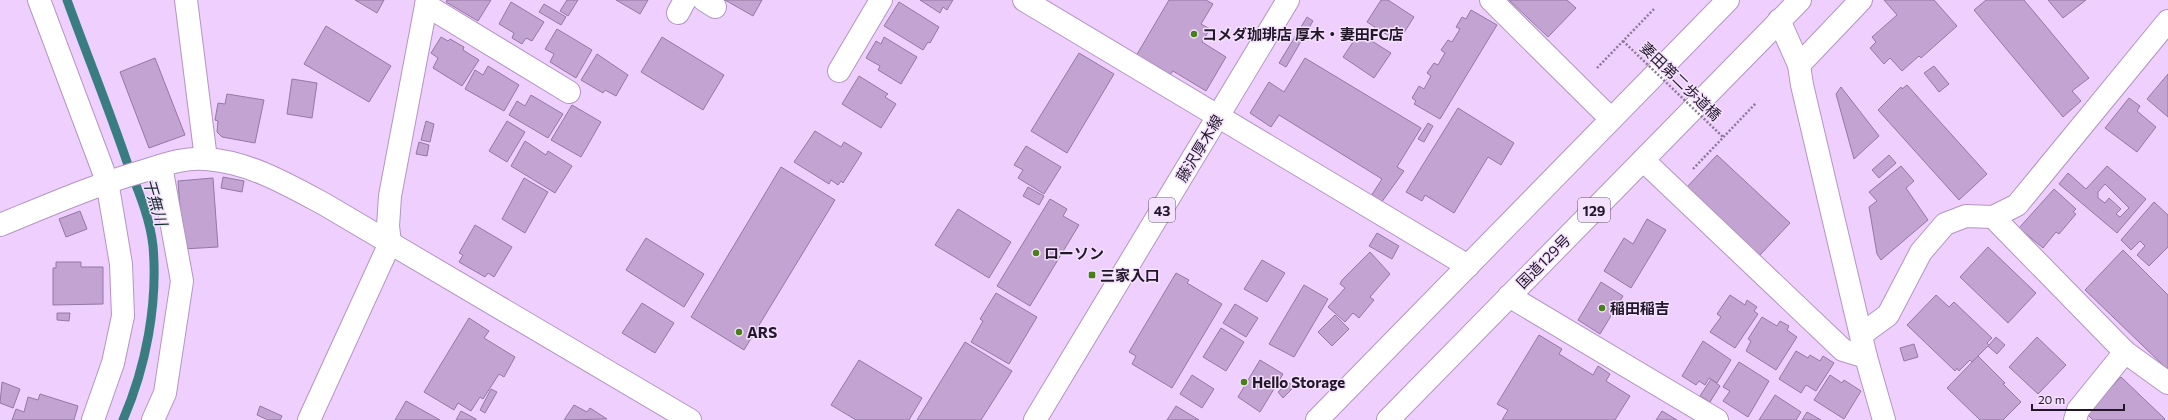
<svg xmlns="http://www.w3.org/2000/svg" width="2168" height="420" viewBox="0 0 2168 420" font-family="Commissioner,'Noto Sans JP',sans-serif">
  <rect width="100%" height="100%" fill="#eecffe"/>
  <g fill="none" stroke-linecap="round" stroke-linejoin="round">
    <!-- stream -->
    <path stroke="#397d81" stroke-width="9" d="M67,0C87,55 109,109 128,165C138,190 150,218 153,246C158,304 146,367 123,420"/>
  </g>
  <!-- building -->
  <g fill="#c2a3d1" stroke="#9578a4" fill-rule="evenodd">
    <polygon points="355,0 384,0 377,13"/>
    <polygon points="447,0 491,0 478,21 446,2"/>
    <polygon points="567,0 578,0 568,16 560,11"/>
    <polygon points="616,0 648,0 640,14"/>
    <polygon points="725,0 762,0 753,16"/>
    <polygon points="920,0 953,0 947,10 943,7 940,13"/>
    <polygon points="1169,0 1206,0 1213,4 1201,24 1210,29 1202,42 1226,57 1206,91 1173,71 1169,76 1136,56"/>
    <polygon points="1381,0 1388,0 1414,17 1398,42 1367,22"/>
    <polygon points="1509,0 1567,0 1576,8 1548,37"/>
    <polygon points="1884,0 1934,0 1957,26 1921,58 1919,56 1902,71 1890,58 1884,64 1870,48 1876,42 1872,37 1897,15"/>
    <polygon points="1986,0 2024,0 2089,78 2072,91 2081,101 2063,117 1974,10"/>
    <polygon points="2048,0 2086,0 2063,18"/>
    <polygon points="511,2 544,22 532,41 526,38 522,44 512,38 514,33 499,24"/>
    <polygon points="899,2 939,27 930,43 928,42 923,50 884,26"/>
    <polygon points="544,4 566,17 561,25 539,12"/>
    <polygon points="1471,10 1497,25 1440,119 1414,104 1416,101 1412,98 1419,86 1424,89 1431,76 1427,73 1434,63 1438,65 1445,53 1441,50 1448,40 1452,42 1460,29 1456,27 1462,17 1466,19"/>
    <polygon points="1307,17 1313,21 1286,67 1279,63"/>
    <polygon points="326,26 391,66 369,102 304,64"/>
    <polygon points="557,29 592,50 576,78 550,62 554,54 545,49"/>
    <polygon points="1359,33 1391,53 1374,78 1343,57"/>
    <polygon points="441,37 448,41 450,39 464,47 463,50 479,60 462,86 433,68 438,58 431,53"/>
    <polygon points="662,37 724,75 703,110 641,72"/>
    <polygon points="884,37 917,57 901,84 878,70 880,66 866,58 876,41 881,44"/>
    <polygon points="1079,53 1114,74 1067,153 1031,131"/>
    <polygon points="597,54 628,75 616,96 605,90 603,93 581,80"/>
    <polygon points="155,58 185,135 149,148 120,72"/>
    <polygon points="1305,58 1421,128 1397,167 1404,171 1381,203 1371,196 1382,179 1279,115 1271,127 1250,113 1269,82 1284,92"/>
    <polygon points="488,66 519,85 504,111 465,89 475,70 483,75"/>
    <polygon points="1934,66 1949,84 1939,92 1924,73"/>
    <polygon points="2168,74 2168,117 2147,99"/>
    <polygon points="859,76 888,94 885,97 896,104 881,128 842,104"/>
    <polygon points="292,79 317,83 312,118 287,114"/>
    <polygon points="1907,85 1987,174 1959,200 1878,110 1901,87 1902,89"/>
    <polygon points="1841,87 1879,136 1854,159 1836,94"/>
    <polygon points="227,94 264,100 255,143 222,137 217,132 218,121 215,120 218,103 225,104"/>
    <polygon points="531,95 563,114 548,138 509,115 517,101 525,106"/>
    <polygon points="2129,98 2140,106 2137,111 2156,127 2137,152 2105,128"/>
    <polygon points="572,105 601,122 581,157 551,140"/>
    <polygon points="1458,108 1514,143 1501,165 1488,157 1454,213 1425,195 1422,201 1406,192"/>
    <polygon points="426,121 434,124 430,142 421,140"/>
    <polygon points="507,121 525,132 507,162 489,151"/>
    <polygon points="1428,123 1433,126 1424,142 1418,139"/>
    <polygon points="815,131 841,147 844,142 862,153 843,183 841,181 838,185 831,180 829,184 794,162"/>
    <polygon points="525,141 546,155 548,151 572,166 555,193 511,166"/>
    <polygon points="419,142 429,145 427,156 416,154"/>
    <polygon points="1026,146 1061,167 1044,194 1018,178 1023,170 1014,165"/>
    <polygon points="1717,155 1790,223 1759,256 1687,187"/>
    <polygon points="1889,155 1896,163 1879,178 1872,170"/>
    <polygon points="1901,166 1914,181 1906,188 1928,220 1881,260 1877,254 1869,207 1877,201 1869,192"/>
    <path d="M2107,166L2146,199L2117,233L2059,184L2068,173L2086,189ZM2105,184L2129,208L2120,217L2116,214L2121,209L2109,198L2105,203L2098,198V192Z"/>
    <polygon points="781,167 835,200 744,350 691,317"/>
    <polygon points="223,177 244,181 242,192 221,188"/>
    <polygon points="213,178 218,247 183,249 178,181"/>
    <polygon points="524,178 548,192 525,233 502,219"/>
    <polygon points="1028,187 1044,196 1039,205 1023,196"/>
    <polygon points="2054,189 2076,209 2073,212 2076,214 2059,234 2056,232 2043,248 2019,228"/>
    <polygon points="1050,199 1067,209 1063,216 1079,225 1030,306 997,286"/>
    <polygon points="2154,202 2168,215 2168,247 2149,266 2137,255 2145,246 2140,241 2131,250 2121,240"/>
    <polygon points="958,209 1011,242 989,278 935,245"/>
    <polygon points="80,211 87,229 66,237 59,219"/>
    <polygon points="1647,219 1666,230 1631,288 1604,271 1624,238 1633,244"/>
    <polygon points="475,225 512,247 494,277 488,273 485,277 459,262 463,255 459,253"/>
    <polygon points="1377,233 1399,246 1392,259 1369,246"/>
    <polygon points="646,238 704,274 684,307 626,270"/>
    <polygon points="1988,247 2036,293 2008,323 1960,277"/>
    <polygon points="2123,250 2168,295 2168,370 2085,290"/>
    <polygon points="1370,252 1390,274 1370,297 1374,300 1359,318 1353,313 1345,322 1328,307 1345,288 1340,284 1342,280"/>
    <polygon points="1262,260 1285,273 1267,302 1244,289"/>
    <polygon points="56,262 81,262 81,267 103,267 103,304 53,305 53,268 56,268"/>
    <polygon points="1176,273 1189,280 1187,283 1222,304 1172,388 1132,364 1136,356 1129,352"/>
    <polygon points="1601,282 1623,296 1600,334 1578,320"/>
    <polygon points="1304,285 1328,299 1294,357 1269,344"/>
    <polygon points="996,293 1037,317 1009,364 971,342 983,321 980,319"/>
    <polygon points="1730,295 1745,305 1747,300 1757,307 1754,311 1758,314 1735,348 1710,332 1721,317 1717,314"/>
    <polygon points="1936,295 1949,307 1954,302 1992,338 1987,343 1989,345 1996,337 2005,345 1997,354 1988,346 1972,362 1970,360 1959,371 1957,368 1955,371 1907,325"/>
    <polygon points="642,303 674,323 655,353 622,333"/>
    <polygon points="1235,304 1258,318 1246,337 1223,323"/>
    <polygon points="57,313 70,313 69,321 57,320"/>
    <polygon points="1335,315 1349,329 1332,346 1318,332"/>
    <polygon points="1762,317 1777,326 1780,321 1789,326 1787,330 1797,337 1776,370 1746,351 1751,341 1748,339"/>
    <polygon points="469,318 489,331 484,338 515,357 504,377 499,374 483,399 480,397 471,411 458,403 454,410 424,392"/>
    <polygon points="1221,328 1244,342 1226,371 1203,357"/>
    <polygon points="1539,335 1562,349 1559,354 1593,375 1598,366 1610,374 1606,381 1630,396 1615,420 1502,420 1508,410 1497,404"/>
    <polygon points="2037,337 2066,365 2038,394 2009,367"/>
    <polygon points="1703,341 1731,360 1717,383 1709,378 1705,385 1699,381 1696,385 1682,376"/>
    <polygon points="965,342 1012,371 981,420 917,420"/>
    <polygon points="1914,344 1918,357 1904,361 1900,348"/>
    <polygon points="1796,351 1808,358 1810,355 1820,361 1823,356 1834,363 1816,391 1806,385 1801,393 1779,379"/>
    <polygon points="1978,356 2005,383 2003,384 2021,402 2003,420 1980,420 1947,388"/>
    <polygon points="859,360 922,398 909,420 856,420 831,405"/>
    <polygon points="1260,360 1283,374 1260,412 1238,397"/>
    <polygon points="1739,362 1769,381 1748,417 1723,401 1730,391 1723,387"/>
    <polygon points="1192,375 1214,389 1202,408 1180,394"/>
    <polygon points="1830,375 1842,383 1844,380 1861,391 1844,419 1814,400"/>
    <polygon points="2121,377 2165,419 2164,420 2093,420 2086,413"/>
    <polygon points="1711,379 1720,386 1710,402 1700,396"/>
    <polygon points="2,382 20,389 13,408 0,403"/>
    <polygon points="1288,382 1294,387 1283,398 1278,392"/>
    <polygon points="491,389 497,392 485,413 480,410"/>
    <polygon points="40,394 78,406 74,420 12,420 16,409 24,412 28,397 38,400"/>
    <polygon points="1775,395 1801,412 1796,420 1759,420"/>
    <polygon points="406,401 440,420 395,420"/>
    <polygon points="574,405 587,412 590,408 607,419 564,420"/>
    <polygon points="260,406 282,416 280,420 268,420 257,415"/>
    <polygon points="1176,406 1199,420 1167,420"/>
    <polygon points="461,411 476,419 476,420 456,420"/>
    <polygon points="1662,411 1677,420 1656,420"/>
    <polygon points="1807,412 1821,420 1802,420"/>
  </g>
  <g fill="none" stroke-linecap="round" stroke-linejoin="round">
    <!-- minor casing -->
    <g stroke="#b395c2" stroke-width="24">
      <g id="minor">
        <polyline points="39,0 107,181 121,264 123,316 113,363 93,420"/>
        <polyline points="186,0 206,159"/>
        <polyline points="704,0 715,7"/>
        <polyline points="1024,0 1468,266"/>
        <polyline points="1491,0 1611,119"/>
        <polyline points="426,5 569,92"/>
        <polyline points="678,13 685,0"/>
        <polyline points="1779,20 1799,65 1802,85 1866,357 1884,420"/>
        <polyline points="1799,65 1861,0"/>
        <polyline points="839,71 881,0"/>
        <polyline points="1643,160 1843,350 1866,357"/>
        <polyline points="1993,217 2125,352 2078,410 2075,420"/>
        <path d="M0,225C49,205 97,184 147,170C166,164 186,157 206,159C249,162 287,184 324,204L690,420"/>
        <polyline points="1509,296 1717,420"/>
        <polyline points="1862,334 1888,315 1921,252 1945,224 1966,216 1993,217 2017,205 2168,21"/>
        <polyline points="2125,352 2168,383"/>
        <polyline points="153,420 165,393 182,281 161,166"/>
        <polyline points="309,420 390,243 388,226 390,196 427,0"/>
      </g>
    </g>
    <!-- primary casing -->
    <g stroke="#b395c2" stroke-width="24">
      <polyline id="primary" points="1035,420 1288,0"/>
    </g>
    <!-- trunk casing -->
    <g stroke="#b395c2" stroke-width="24">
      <g id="trunk">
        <polyline points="1317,420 1728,0"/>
        <polyline points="1388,420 1800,0"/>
      </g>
    </g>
    <!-- path -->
    <g stroke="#8c7797" stroke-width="2.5" stroke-dasharray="2 2" stroke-linecap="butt">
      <polyline points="1597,68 1654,9"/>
      <polyline points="1693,169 1756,103"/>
    </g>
    <!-- minor -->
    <use href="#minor" stroke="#fff" stroke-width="22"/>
    <!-- primary -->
    <use href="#primary" stroke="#fff" stroke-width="22"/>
    <!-- trunk -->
    <use href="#trunk" stroke="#fff" stroke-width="22"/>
    <!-- path-bridge -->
    <polyline stroke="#8c7797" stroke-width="2.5" stroke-dasharray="2 2" stroke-linecap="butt" points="1623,41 1724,138"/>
  </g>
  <!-- markers -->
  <g fill="#487f16" stroke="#f4e1fe" stroke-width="1.5">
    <circle cx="1194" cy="34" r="4"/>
    <circle cx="1036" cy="253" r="4"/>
    <rect x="1088" y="271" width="8" height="8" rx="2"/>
    <circle cx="1602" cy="308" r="4"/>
    <circle cx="739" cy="332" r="4"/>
    <circle cx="1244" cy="382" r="4"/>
  </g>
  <g text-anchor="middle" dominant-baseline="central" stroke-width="3" stroke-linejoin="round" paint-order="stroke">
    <!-- shield labels -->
    <g fill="#f4e1fe" stroke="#625469" stroke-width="1">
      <rect x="1149" y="198" width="26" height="24" rx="3"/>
      <rect x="1578" y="198" width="32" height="24" rx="3"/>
    </g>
    <g font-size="14" font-weight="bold" fill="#231829">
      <text x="1162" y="210">43</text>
      <text x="1594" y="210">129</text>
    </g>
    <!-- poi labels -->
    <g font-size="15" font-weight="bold" fill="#231829" stroke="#f4e1fe" text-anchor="start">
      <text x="1202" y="34">コメダ珈琲店 厚木・妻田FC店</text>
      <text x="1044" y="253">ローソン</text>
      <text x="1100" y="275">三家入口</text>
      <text x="1610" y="308">稲田稲吉</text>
      <text x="747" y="332">ARS</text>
      <text x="1252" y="382">Hello Storage</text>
    </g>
    <!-- street labels -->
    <g font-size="15" fill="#231829" stroke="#f4e1fe">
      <text transform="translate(1681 81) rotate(44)">妻田第二歩道橋</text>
      <text transform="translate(1199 148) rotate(-59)">藤沢厚木線</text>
      <text transform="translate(1543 261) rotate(-45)">国道129号</text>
    </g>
    <!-- water labels -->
    <g font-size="16" font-style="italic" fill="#172e2e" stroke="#f4e1fe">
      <text transform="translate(156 202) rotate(74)">干無川</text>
    </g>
  </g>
  <!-- scale -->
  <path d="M2032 404v6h92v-6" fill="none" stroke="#231829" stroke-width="2"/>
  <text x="2038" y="404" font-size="12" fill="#231829" stroke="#f4e1fe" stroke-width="3" paint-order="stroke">20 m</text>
</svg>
